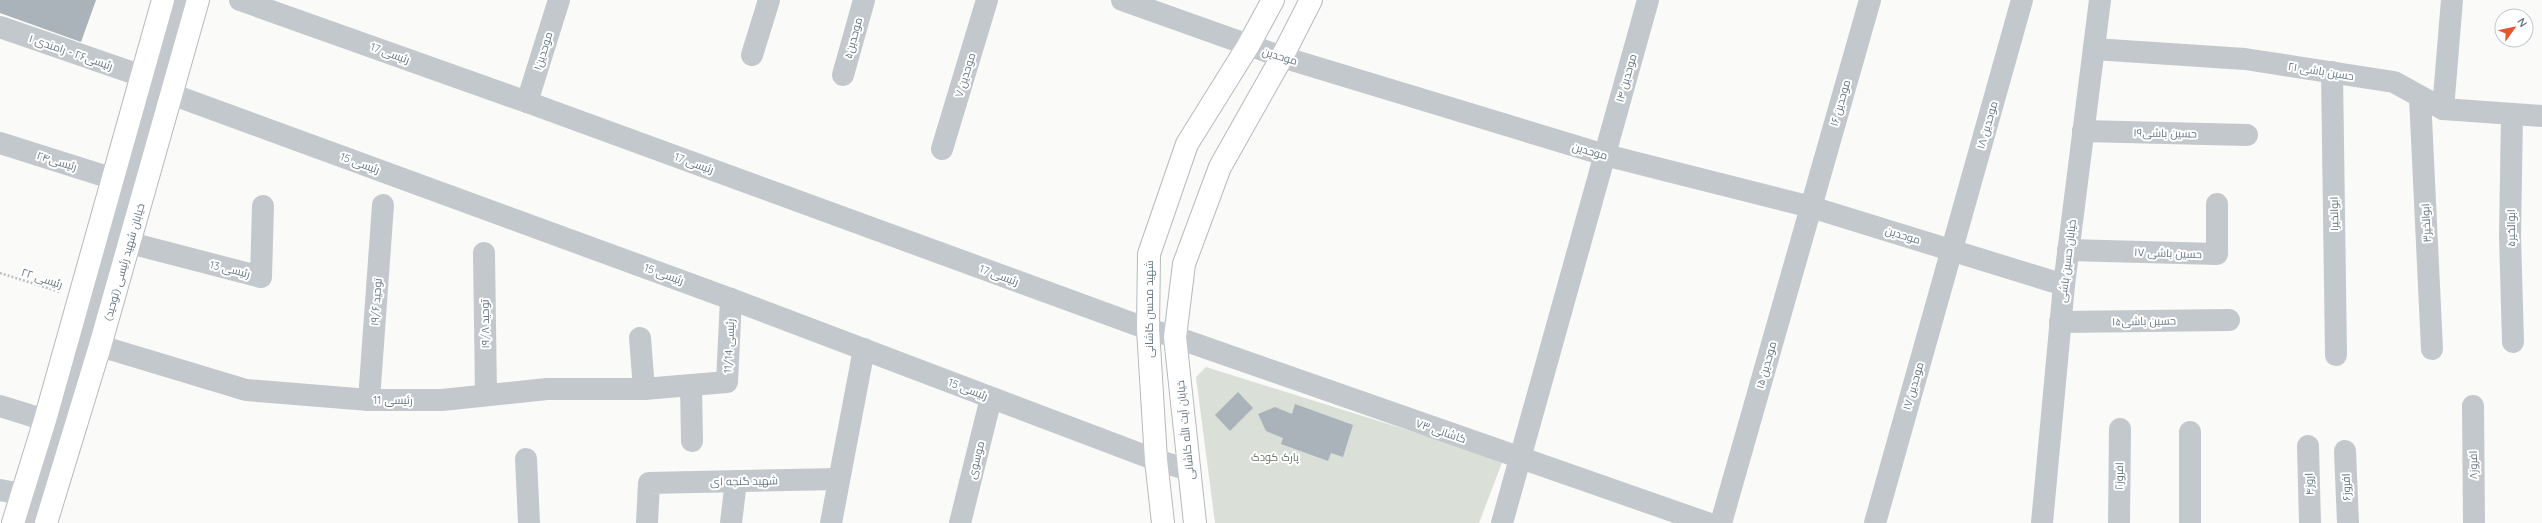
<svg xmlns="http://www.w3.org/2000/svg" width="2542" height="523" viewBox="0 0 2542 523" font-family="Quicksand,Cairo,sans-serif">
  <rect width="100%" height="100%" fill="#fafaf8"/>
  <!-- green -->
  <polygon fill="#dadfd7" points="1206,367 1503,460 1479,523 1215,523 1196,377"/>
  <!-- building -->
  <g fill="#aab3b9">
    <polygon points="0,0 96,0 81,42 0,13"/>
    <polygon points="1238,392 1253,408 1230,431 1215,415"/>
    <polygon points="1295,404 1353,425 1343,457 1331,453 1328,461 1281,444 1283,438 1266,431 1258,414 1275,407 1292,414"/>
  </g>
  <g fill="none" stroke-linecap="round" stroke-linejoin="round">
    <!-- major casing -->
    <g stroke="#b5babe" stroke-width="24">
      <g id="major">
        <polyline points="13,523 45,420 163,0"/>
        <polyline points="46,523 100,346 198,0"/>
        <polyline points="1163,523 1156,460 1148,329 1149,254 1187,144 1248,46 1273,0"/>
        <polyline points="1195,523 1175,337 1184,264 1220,167 1282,57 1311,0"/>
      </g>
    </g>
    <!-- path -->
    <polyline stroke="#bbbfc2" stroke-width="2.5" stroke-dasharray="2 2" stroke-linecap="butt" points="0,273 60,292"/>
    <!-- minor -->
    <g stroke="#c3c8cc" stroke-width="22">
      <polyline points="240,0 527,102 1148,329 1175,337 1707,523"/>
      <polyline points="1122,0 1282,57 1605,155 1811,207 2064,285"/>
      <polyline points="0,27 142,76"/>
      <polyline points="2094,49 2245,59 2394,82 2443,109 2542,116"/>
      <polyline points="752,55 769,0"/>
      <polyline points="2332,72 2336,355"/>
      <polyline points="843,75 864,0"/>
      <polyline points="171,94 731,299 1156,460 1189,470"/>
      <polyline points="2420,97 2432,349"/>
      <polyline points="527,102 559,0"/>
      <polyline points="2443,109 2452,0"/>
      <polyline points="2512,114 2510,236 2513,342"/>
      <polyline points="2083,131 2247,135"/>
      <polyline points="0,143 114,179"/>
      <polyline points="942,149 987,0"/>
      <polyline points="130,243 261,277 263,206"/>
      <polyline points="2068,250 2217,254 2217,204"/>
      <polyline points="484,253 486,395"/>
      <polyline points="2060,322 2229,320"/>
      <polyline points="640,338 644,389"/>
      <polyline points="100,346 246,390 369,400 442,400 547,389 644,389 727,382 731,299"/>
      <polyline points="691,385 692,441"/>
      <polyline points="369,400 383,205"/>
      <polyline points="0,406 45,420"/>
      <polyline points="2473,406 2474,523"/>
      <polyline points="2308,446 2310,523"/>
      <polyline points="2345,451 2348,523"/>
      <polyline points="526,459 529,523"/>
      <polyline points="0,490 22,494"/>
      <polyline points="30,523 178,0"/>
      <polyline points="647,523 649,483 839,479"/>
      <polyline points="731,523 736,481"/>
      <polyline points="831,523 864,349"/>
      <polyline points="960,523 991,398"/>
      <polyline points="1502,523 1648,0"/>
      <polyline points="1721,523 1870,0"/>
      <polyline points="1875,523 2022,0"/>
      <polyline points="2042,523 2064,285 2100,0"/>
      <polyline points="2119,523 2120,429"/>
      <polyline points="2190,523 2190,432"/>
    </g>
    <!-- major -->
    <use href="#major" stroke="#fff" stroke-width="22"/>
  </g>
  <g text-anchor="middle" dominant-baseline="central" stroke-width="4" stroke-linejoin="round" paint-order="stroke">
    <!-- street labels -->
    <g font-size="11" fill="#657683" stroke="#fff">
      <text transform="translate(853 38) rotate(-75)">موحدین۵</text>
      <text transform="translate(543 51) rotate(-73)">موحدین۱</text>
      <text transform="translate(71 52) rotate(19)">رئیسی۲۶ - رامندی ۱</text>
      <text transform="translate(390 53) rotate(20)">رئیسی 17</text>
      <text transform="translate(1280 56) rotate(17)">موحدین</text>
      <text transform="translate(2321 71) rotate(9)">حسین باشی ۲۱</text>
      <text transform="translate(965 75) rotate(-73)">موحدین ۷</text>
      <text transform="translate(1626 78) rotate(-74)">موحدین ۱۴</text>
      <text transform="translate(1840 103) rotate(-74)">موحدین ۱۶</text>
      <text transform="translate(1987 125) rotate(-74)">موحدین ۱۸</text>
      <text transform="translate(2165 133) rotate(1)">حسین باشی۱۹</text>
      <text transform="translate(1590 151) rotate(16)">موحدین</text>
      <text transform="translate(57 161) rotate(17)">رئیسی۲۴</text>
      <text transform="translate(360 163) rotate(20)">رئیسی 15</text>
      <text transform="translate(694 163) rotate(20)">رئیسی 17</text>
      <text transform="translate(2334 214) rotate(-91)">ابوالخیر۱</text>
      <text transform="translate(2426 223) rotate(-93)">ابوالخیر۳</text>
      <text transform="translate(2511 228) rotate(-90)">ابوالخیر۵</text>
      <text transform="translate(1903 235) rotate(17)">موحدین</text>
      <text transform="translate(2168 253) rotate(2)">حسین باشی ۱۷</text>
      <text transform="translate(2067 261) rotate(-83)">خیابان حسین باشی</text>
      <text transform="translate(124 262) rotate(-74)">خیابان شهید رئیسی (توحید)</text>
      <text transform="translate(230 269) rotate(14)">رئیسی 13</text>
      <text transform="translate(664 274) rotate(20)">رئیسی 15</text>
      <text transform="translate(999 275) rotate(20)">رئیسی 17</text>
      <text transform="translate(42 278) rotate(18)">رئیسی ۲۲</text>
      <text transform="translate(376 302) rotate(-86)">توحید ۱۹/۶</text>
      <text transform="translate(1149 309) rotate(-90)">شهید محسن کاشانی</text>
      <text transform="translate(2144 321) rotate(-1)">حسین باشی۱۵</text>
      <text transform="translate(485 324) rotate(-91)">توحید ۱۹/۸</text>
      <text transform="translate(729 346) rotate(-87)">رئیسی 11/14</text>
      <text transform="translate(1766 365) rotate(-74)">موحدین ۱۵</text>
      <text transform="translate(1913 386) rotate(-74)">موحدین ۱۷</text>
      <text transform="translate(968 389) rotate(21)">رئیسی 15</text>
      <text x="393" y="400">رئیسی 11</text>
      <text transform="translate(1185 430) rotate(-96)">خیابان آیت الله کاشانی</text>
      <text transform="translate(1441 431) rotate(19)">کاشانی ۷۳</text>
      <text transform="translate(976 460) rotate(-76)">موسوی</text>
      <text transform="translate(2473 465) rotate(-91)">افروز۸</text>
      <text transform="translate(2119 476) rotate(-89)">افروز۲</text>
      <text transform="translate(744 481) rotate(-1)">شهید گنجه ای</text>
      <text transform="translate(2309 484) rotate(-92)">اروز۴</text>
      <text transform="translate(2346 487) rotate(-92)">افروز۶</text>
    </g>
    <!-- park labels -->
    <g font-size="11" fill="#687a64" stroke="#fff">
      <text x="1275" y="457">پارک کودک</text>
    </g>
  </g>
  <!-- north arrow -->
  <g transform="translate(2514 28) rotate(57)"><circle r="19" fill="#ffffff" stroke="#c1c8cd"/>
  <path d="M0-3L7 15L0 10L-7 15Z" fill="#e4572e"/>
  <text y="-6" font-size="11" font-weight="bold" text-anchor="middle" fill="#657683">N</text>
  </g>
</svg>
